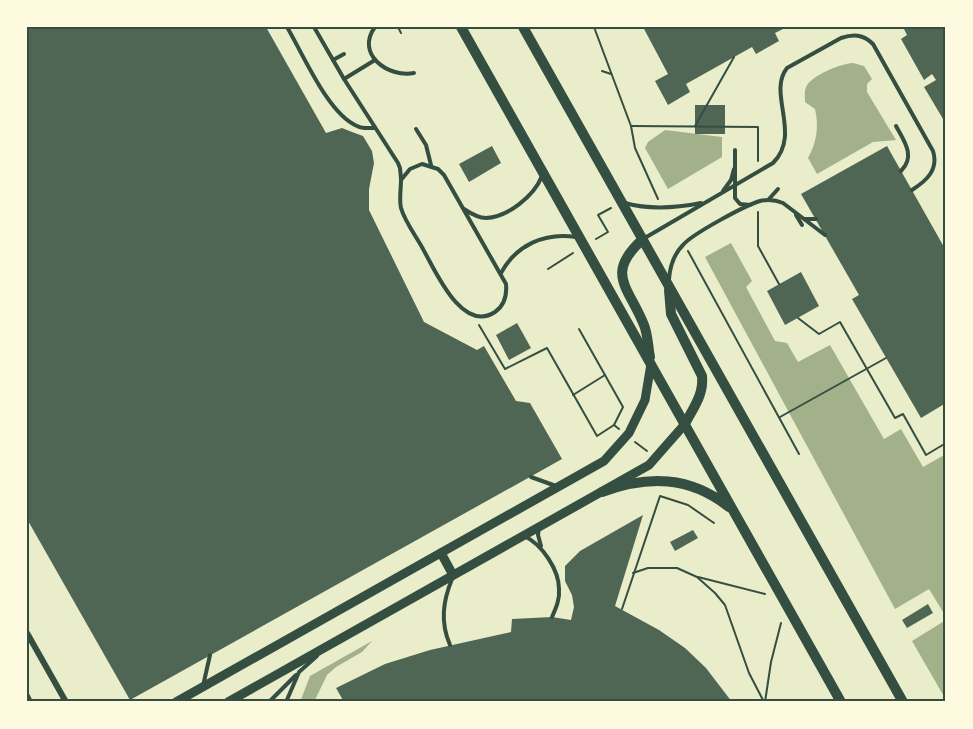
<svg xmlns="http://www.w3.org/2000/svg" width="973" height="729" viewBox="0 0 973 729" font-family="'Space Grotesk',sans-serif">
  <rect width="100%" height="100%" fill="#e9edc9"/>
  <!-- water -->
  <g fill="#a3b18a">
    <path d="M853,63L864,66L872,79L867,84V92L896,140L873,142L817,174L808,158C817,142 819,126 815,109L805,102C805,97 804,92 806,87C812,75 840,64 853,63Z"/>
    <polygon points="665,130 722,137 722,157 668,189 645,148 648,142"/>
    <polygon points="731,243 752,281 746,287 775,341 787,343 798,362 830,345 884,439 901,429 923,467 946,454 946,617 929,589 895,609 705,257"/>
    <polygon points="946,620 946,700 912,641"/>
    <polygon points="372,641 362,652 336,667 327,675 314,702 300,702 310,676"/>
  </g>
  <!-- building -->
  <g fill="#4f6655">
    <polygon points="27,27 266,27 326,133 342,128 352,132 363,136 372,151 374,163 369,189 369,210 424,322 477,350 484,346 516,401 530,403 562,459 130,700 27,519"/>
    <polygon points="643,27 787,27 775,33 779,41 756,54 752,47 686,84 690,92 668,105 655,81 668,74"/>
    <polygon points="903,27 946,27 946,124 924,87 936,80 932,74 924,80 901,39 907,35"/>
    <rect x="695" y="105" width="30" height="29"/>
    <polygon points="492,146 501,163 469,182 459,164"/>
    <polygon points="887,146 944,247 946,246 946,403 921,418 852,299 859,295 801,194"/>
    <polygon points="801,272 819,306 785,325 767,291"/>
    <polygon points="517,323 531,348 509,360 496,335"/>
    <polygon points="643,515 615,606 659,630 685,648 706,668 732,702 344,702 336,688 385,664 430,650 511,632 512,619 552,617 571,620 574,607 572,595 565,581 565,566 580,551"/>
    <polygon points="693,530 698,538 675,551 670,542"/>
    <polygon points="928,604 933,613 907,628 902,620"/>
  </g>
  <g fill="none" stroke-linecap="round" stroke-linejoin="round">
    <!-- path -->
    <g stroke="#344e41" stroke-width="2">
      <polyline points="398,27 401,33"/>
      <polyline points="594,27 631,126 635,148 658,199"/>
      <polyline points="602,71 611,74"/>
      <polyline points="631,126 758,127 758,161"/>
      <polyline points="695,126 734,57"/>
      <polyline points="758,212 758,246 779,284"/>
      <polyline points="596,239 608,232 598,215 611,208"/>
      <polyline points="688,251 799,454"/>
      <polyline points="548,269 573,253"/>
      <polyline points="798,318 819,334 840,322 895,418 903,414 926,455 946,443"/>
      <polyline points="479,325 505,369 547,348 597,436 614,425 619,429"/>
      <polyline points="579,329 623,407 614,425"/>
      <polyline points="573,395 605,375"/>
      <polyline points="780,417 886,358"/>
      <polyline points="635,442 647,451"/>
      <polyline points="633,573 648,568 677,568 697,577 715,593 725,605 749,673 764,702"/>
      <polyline points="698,577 765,594"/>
      <polyline points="622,609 660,496 688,505 714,523"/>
      <polyline points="765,702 771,662 781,623"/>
    </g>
    <!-- service -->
    <g stroke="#344e41" stroke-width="4">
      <path d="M287,27C303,54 328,114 357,126C362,129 369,128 375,128"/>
      <polyline points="314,27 344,79 398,163 400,168 401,179"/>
      <path d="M375,27C355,54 388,78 414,73"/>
      <polyline points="333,60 344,54"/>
      <polyline points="344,79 375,60"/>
      <path d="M896,126C904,141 916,156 901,171"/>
      <polyline points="416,129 426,145 431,165"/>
      <polyline points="735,150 735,198 740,204 750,205"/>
      <path d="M422,164L438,169L444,175L506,284C507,295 505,305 495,312C462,334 435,270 423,249C416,236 405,222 401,208C399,200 401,189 401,180L410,169Z"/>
      <polyline points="723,191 731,180 734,169"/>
      <polyline points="769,199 778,189"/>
      <path d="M625,203C650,210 676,208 701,203"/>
      <path d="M464,209C470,213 478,218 486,218C508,217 534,196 542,176"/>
      <polyline points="796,215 802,225"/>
      <polyline points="805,219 816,219"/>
      <path d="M643,239L773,163C802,134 767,93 787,68L841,38C853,34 863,34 873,44L933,151C939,170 926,181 912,190"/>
      <path d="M501,273C516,245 545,232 576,237"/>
      <path d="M669,279C670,266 673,255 683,245C692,234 746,205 760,201C768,199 776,200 783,203L825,235"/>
      <polyline points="531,477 556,486"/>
      <polyline points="539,527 538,535 541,546"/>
      <path d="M524,536C542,544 559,570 559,589C560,599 556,608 552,617"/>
      <path d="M450,645C440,622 443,601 452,579"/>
      <polyline points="203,686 210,655"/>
      <polyline points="270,701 296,675"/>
      <polyline points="286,702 299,672 317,656"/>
    </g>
    <!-- minor -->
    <g stroke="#344e41" stroke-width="6">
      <polyline points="27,633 66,702"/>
      <polyline points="27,696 30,702"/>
    </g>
    <!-- tertiary -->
    <g stroke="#344e41" stroke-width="9">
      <polyline points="441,553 453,575"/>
      <polyline points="176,702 604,461 629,433 645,400 651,364"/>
      <polyline points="228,702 649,465 685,424"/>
    </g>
    <!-- primary -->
    <g stroke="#344e41" stroke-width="10">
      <polyline points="461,27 841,702"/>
      <polyline points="523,27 903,702"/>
      <path d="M643,239C604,274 629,287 644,325C648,335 648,347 650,357"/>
      <path d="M669,290L671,314L702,376C704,395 693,408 685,424"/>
      <path d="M602,492C648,475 690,476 729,507"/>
    </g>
  </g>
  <!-- border -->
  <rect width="973" height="729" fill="none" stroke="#fefae0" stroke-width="57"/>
  <rect x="28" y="28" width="916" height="672" fill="none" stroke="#344e41" stroke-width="2"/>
</svg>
